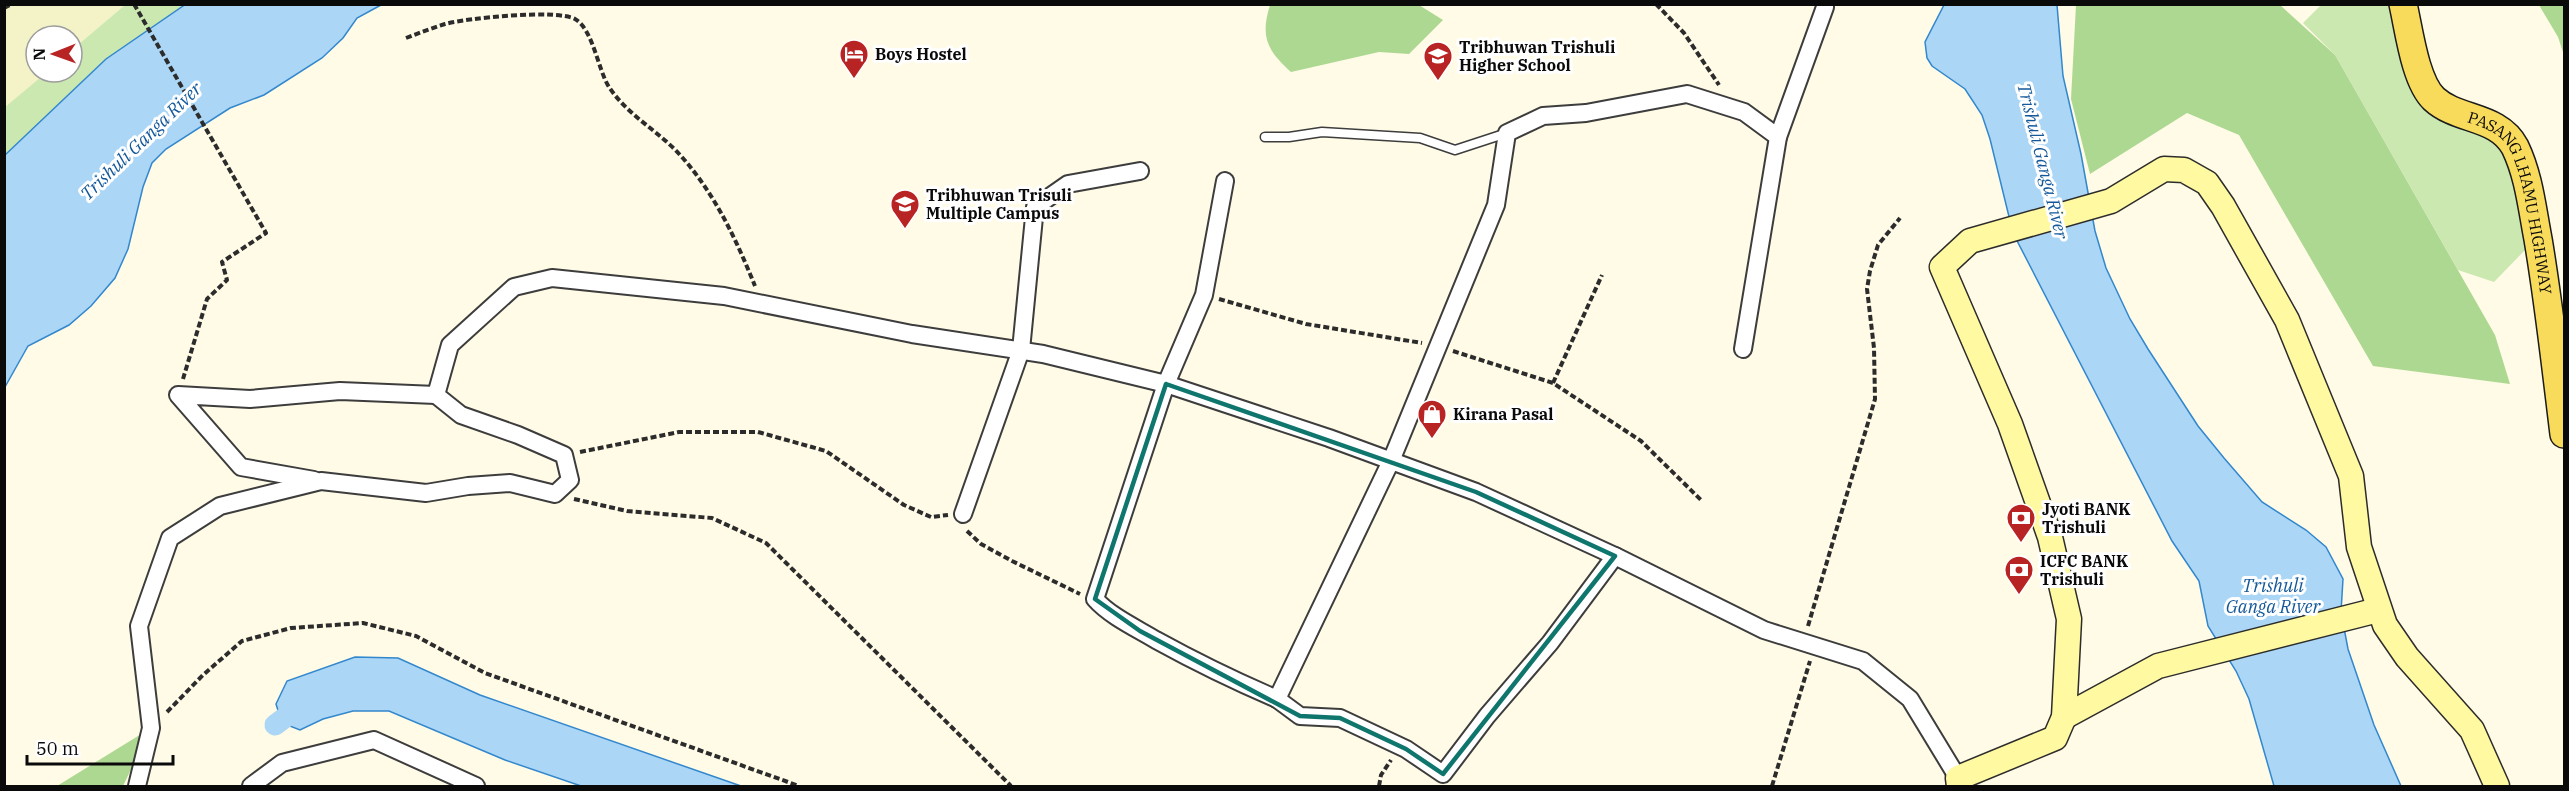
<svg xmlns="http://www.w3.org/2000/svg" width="2569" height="791" viewBox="0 0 2569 791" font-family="'IBM Plex Serif',serif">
  <rect width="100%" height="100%" fill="#fffbe6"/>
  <!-- farmland -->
  <polygon fill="#f4f2c7" points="5,5 125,5 72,50 72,36 36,36 36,72 47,72 5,108"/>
  <!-- green -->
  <g fill="#cbe8b1">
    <polygon points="125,5 186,5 106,59 5,155 4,108 47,72 72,72 72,50"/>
    <polygon points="2321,5 2393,5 2411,77 2499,147 2513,166 2526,238 2525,250 2494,282 2458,270 2335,55 2303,23"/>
  </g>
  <!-- forest -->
  <g fill="#add891">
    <path d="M1270,5H1419L1443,20L1409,54L1379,52L1291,72C1267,50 1260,37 1270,5Z"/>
    <polygon points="2076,5 2280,5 2335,55 2495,335 2510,384 2373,366 2239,135 2187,113 2090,174 2071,99"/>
    <polygon points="2539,5 2564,5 2564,55 2558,37"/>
    <polygon points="151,728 123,786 57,786"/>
  </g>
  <!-- water -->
  <g fill="#abd6f6" stroke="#3287cd" stroke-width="1.5">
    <polygon points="186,4 381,5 357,18 343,38 322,58 264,95 230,108 166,149 152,163 143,187 128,249 115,278 91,306 69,325 28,346 5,387 5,155 106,59"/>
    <polygon points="1944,5 2057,5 2063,76 2081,154 2095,231 2106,268 2130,319 2148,349 2198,426 2224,458 2262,502 2306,530 2326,547 2343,579 2341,612 2348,649 2374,725 2401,786 2274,786 2249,699 2236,671 2208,626 2199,581 2172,541 2013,233 1990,139 1982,115 1965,89 1932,66 1927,58 1925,42"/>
    <polygon points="355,657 398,658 480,695 741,786 581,786 505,760 389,711 353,711 323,719 300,730 282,723 276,704 287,681"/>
  </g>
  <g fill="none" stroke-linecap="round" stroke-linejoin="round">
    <!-- canal -->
    <polyline stroke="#abd6f6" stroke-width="21" points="275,725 303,704"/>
    <!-- lane casing -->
    <g stroke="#3d3d3d" stroke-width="11">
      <polyline id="lane" points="1265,137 1289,137 1322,132 1420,138 1455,150 1507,133"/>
    </g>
    <!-- street casing -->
    <g stroke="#3d3d3d" stroke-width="20">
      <g id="street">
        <polyline points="1778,137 1825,7"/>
        <path d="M1225,181L1204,295L1166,384L1095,599C1110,616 1136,628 1156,640C1196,662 1235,681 1277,699"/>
        <polyline points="314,480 241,467 178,395 250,399 340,391 436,395"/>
        <polyline points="963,514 1021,350 1035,207 1068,184 1140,171"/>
        <polyline points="1615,556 1550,643 1487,716 1443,774 1406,749 1340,718 1300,716 1277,699 1391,461 1496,205 1507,133 1543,116 1586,113 1687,94 1744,112 1778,137 1743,349"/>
        <polyline points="137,786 151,728 139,626 170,538 220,506 321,481 426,493 468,486 510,483 555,494 570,480 564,455 518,435 461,415 436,395 450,345 514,287 552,278 724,296 912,334 1043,354 1166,384 1329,438 1476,492 1615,556 1764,630 1863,661 1910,699 1958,778"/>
        <polyline points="251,786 282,763 374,740 476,786"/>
      </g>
    </g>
    <!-- secondary casing -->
    <g stroke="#2c2c2c" stroke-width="27">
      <g id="secondary">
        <polyline points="2064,717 2158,666 2378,610"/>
        <polyline points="1959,786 1958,778 2055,738 2064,717 2069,619 2050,537 2010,424 1942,267 1970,241 2111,201 2164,169 2184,170 2207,183 2223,206 2287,320 2351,476 2359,547 2385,625 2407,657 2472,730 2497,786"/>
      </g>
    </g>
    <!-- primary casing -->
    <g stroke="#1b1b1b" stroke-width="30">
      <g id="primary">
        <path id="s1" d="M2403,4C2409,30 2415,81 2434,99C2458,121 2498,115 2515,147C2529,176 2532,208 2538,239C2549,304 2556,369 2564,434"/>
      </g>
    </g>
    <!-- path -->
    <g stroke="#2c2c2c" stroke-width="4" stroke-dasharray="6 3" stroke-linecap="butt">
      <polyline points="134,4 266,233 222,262 227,280 207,299 183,379"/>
      <polyline points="1656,4 1684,33 1719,85"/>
      <polyline points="4,8 12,4"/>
      <path d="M406,38C419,33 432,28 445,24C467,18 557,9 575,19C593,29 598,70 609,87C628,116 659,131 681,156C715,194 736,239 755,286"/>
      <polyline points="1219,299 1306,324 1422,343"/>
      <polyline points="1453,351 1553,383 1641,441 1701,500"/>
      <polyline points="1553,383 1602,275"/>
      <polyline points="580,452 679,432 758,432 826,451 904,505 931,517 948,515"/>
      <polyline points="574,499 627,511 712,518 766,543 1011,786"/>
      <polyline points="967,531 981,544 1012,561 1080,594"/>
      <polyline points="1808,626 1875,399 1874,348 1867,289 1870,271 1878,245 1900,218"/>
      <polyline points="167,712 203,675 242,641 291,628 363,623 416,636 485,673 799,786"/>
      <polyline points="1379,786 1381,775 1391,760"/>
      <polyline points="1772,786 1810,661"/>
    </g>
    <!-- lane -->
    <use href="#lane" stroke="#fff" stroke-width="8"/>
    <!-- street -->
    <use href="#street" stroke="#fff" stroke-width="16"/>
    <!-- secondary -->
    <use href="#secondary" stroke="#fffaa1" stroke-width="24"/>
    <!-- primary -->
    <use href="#primary" stroke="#f9db5c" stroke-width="27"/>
  </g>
  <!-- marked area -->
  <path fill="none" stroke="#0f766e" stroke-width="4.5" stroke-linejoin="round" d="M1166,384L1476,492L1615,556L1443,774L1406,749L1340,718L1300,716L1140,631L1095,599Z"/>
  <!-- icons -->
  <defs>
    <g id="hotel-pin" transform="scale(1.5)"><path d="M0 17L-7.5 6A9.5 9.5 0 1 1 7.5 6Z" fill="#b82423" stroke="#fff"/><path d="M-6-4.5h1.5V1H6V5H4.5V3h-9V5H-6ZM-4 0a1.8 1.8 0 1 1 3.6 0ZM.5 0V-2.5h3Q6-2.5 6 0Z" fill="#fff"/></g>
    <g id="school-pin" transform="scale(1.5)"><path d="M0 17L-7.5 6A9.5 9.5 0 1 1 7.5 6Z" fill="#b82423" stroke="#fff"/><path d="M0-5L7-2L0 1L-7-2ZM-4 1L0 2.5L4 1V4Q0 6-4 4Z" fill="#fff"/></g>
    <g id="university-pin" transform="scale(1.5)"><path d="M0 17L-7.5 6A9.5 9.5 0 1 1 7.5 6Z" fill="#b82423" stroke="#fff"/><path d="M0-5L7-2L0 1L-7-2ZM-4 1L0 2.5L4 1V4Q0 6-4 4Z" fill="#fff"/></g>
    <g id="shop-pin" transform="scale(1.5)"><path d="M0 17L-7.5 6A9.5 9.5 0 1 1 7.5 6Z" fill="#b82423" stroke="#fff"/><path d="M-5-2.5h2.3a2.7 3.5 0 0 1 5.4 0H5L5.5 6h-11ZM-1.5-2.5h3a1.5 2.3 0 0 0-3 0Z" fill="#fff"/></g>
    <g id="bank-pin" transform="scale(1.5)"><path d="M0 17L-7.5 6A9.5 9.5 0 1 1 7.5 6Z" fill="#b82423" stroke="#fff"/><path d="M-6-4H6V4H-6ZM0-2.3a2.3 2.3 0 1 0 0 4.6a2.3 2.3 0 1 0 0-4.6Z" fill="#fff"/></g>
  </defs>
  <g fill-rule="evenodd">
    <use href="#hotel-pin" x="854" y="54"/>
    <use href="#school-pin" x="1438" y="56"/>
    <use href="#university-pin" x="905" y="204"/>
    <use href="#shop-pin" x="1432" y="414"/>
    <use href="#bank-pin" x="2021" y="518"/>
    <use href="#bank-pin" x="2019" y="570"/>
  </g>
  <g text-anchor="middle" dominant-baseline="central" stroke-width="6" stroke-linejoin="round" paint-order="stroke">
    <!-- poi labels -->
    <g font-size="16" font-weight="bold" fill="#0a0a0a" stroke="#fff" text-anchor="start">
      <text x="1459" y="47">Tribhuwan Trishuli<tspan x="1459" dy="18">Higher School</tspan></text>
      <text x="875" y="54">Boys Hostel</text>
      <text x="926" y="195">Tribhuwan Trisuli<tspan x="926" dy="18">Multiple Campus</tspan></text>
      <text x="1453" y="414">Kirana Pasal</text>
      <text x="2042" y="509">Jyoti BANK<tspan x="2042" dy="18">Trishuli</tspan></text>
      <text x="2040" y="561">ICFC BANK<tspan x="2040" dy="18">Trishuli</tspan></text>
    </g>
    <!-- street labels -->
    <g font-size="16" fill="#0a0a0a" stroke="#fff">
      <text stroke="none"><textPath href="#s1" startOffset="244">PASANG LHAMU HIGHWAY</textPath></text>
    </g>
    <!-- water labels -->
    <g font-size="18" font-style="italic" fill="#14589a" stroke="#fff">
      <text transform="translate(141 141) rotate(-44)">Trishuli Ganga River</text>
      <text transform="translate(2043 161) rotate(76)">Trishuli Ganga River</text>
      <text x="2273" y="585">Trishuli<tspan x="2273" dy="21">Ganga River</tspan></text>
    </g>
  </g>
  <!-- border -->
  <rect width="2569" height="791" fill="none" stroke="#0a0a0a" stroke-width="12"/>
  <!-- north arrow -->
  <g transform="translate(54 54) rotate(269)"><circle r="28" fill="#ffffff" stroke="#9d9d9d" stroke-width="1.5"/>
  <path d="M0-4.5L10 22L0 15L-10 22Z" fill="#b82423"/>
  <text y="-9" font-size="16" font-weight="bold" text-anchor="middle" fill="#0a0a0a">N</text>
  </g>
  <!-- scale -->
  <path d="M27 755v9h146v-9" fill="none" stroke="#0a0a0a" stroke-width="3"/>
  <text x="36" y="755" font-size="18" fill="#0a0a0a" stroke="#ffffff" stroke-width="4.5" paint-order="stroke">50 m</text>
</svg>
